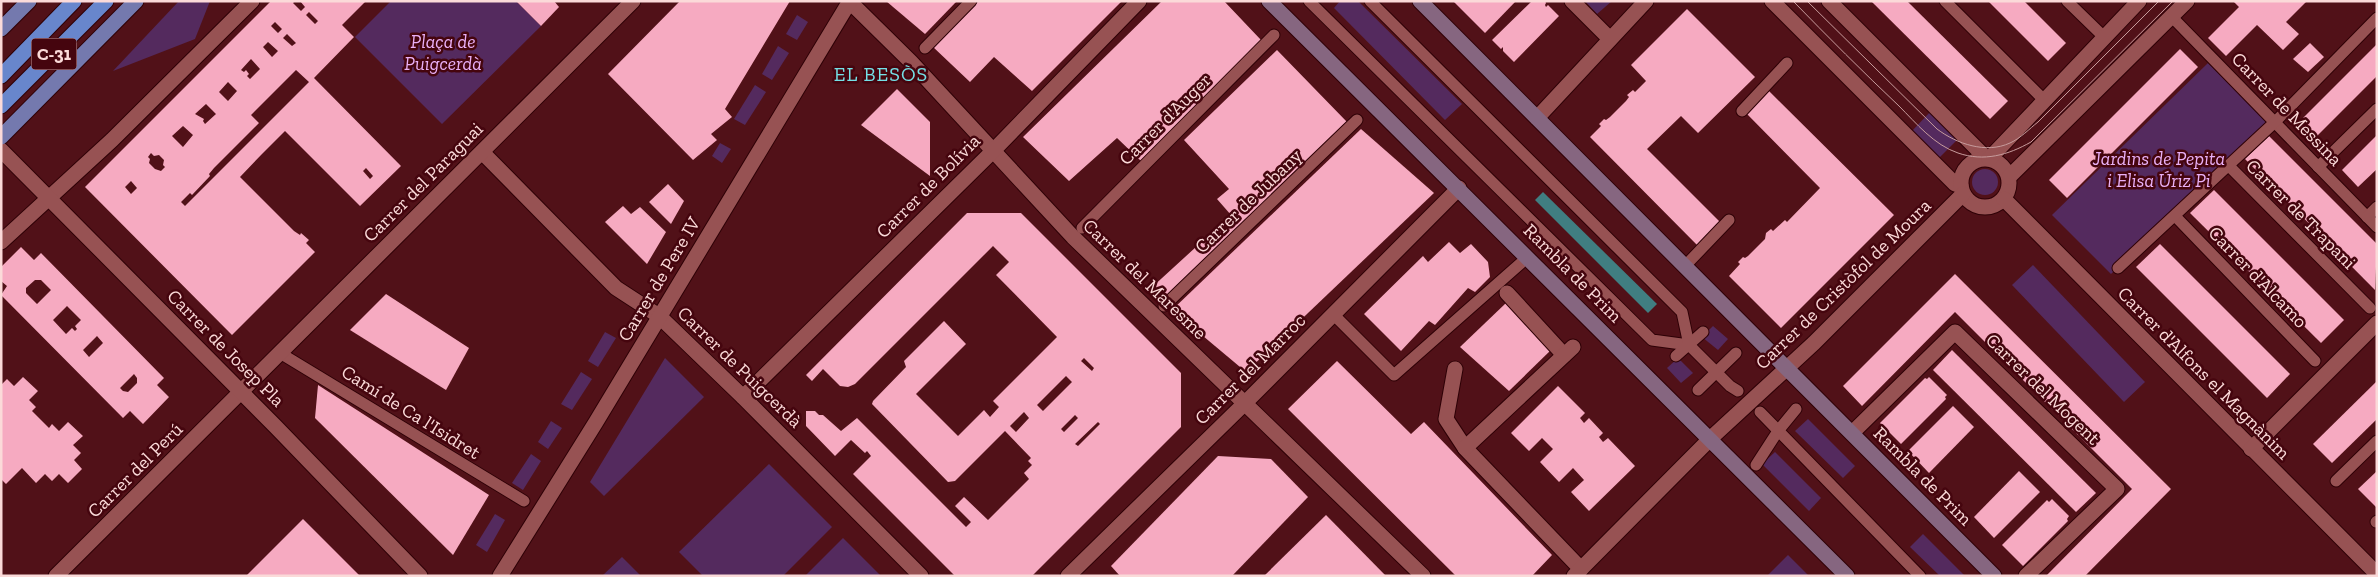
<svg xmlns="http://www.w3.org/2000/svg" width="2378" height="577" viewBox="0 0 2378 577" font-family="'Zilla Slab',serif">
  <rect width="100%" height="100%" fill="#511118"/>
  <!-- green -->
  <g fill="#542a5e">
    <polygon points="179,1 210,1 195,39 113,71"/>
    <polygon points="391,1 516,1 541,26 442,124 355,37"/>
    <polygon points="1340,1 1358,1 1462,104 1445,120 1334,8"/>
    <polygon points="1585,1 1612,1 1597,14"/>
    <polygon points="797,15 808,22 797,40 786,34"/>
    <polygon points="778,46 789,53 772,80 762,74"/>
    <polygon points="2208,63 2267,122 2111,274 2052,215"/>
    <polygon points="755,85 766,92 745,125 734,119"/>
    <polygon points="1932,110 1960,137 1938,159 1911,132"/>
    <polygon points="720,143 731,149 722,163 712,156"/>
    <circle cx="1985" cy="182" r="13"/>
    <polygon points="2033,265 2145,382 2124,402 2012,285"/>
    <polygon points="1713,326 1728,339 1718,350 1702,337"/>
    <polygon points="605,332 616,338 598,367 588,361"/>
    <polygon points="665,358 704,397 604,496 590,482"/>
    <polygon points="1678,358 1693,373 1681,383 1667,368"/>
    <polygon points="581,372 592,379 572,410 561,404"/>
    <polygon points="1808,419 1855,466 1843,478 1795,431"/>
    <polygon points="551,421 562,428 548,449 538,442"/>
    <polygon points="1775,452 1821,498 1809,511 1762,464"/>
    <polygon points="531,454 541,461 523,490 512,483"/>
    <polygon points="769,464 832,527 783,576 703,576 679,552"/>
    <polygon points="495,514 505,520 487,552 476,545"/>
    <polygon points="1923,534 1965,576 1940,576 1910,547"/>
    <polygon points="843,538 881,576 805,576"/>
    <polygon points="1788,555 1809,576 1767,576"/>
    <polygon points="622,557 641,576 602,576"/>
  </g>
  <!-- water -->
  <polygon fill="#407e81" points="1543,192 1657,304 1648,313 1535,200"/>
  <!-- building -->
  <g fill="#f6aac1" fill-rule="evenodd">
    <path d="M271,1H295L293,3L301,11L305,7L300,1H366L342,25L354,37L314,78L401,166L360,206L285,131L262,154L240,177L294,231L300,235L301,233L309,240L306,243L315,252L232,335L85,187ZM309,12L318,21L315,24L306,15ZM275,22L282,29L278,33L271,26ZM287,34L296,43L292,46L283,38ZM268,42L278,51L272,57L263,47ZM251,59L260,69L250,79L247,76L249,74L246,70L244,72L241,70ZM296,70L309,82L185,206L181,202L190,193L192,195L210,176L209,174L214,168L259,123L251,115ZM228,82L237,91L228,101L219,92ZM206,104L216,114L205,124L203,121L204,119L195,114ZM183,126L193,135L183,147L172,136ZM151,153L154,156L159,155L164,160L163,165L165,167L161,171L155,169L149,163L150,159L148,157ZM366,168L373,176L370,179L363,171ZM131,181L137,188L131,194L125,187Z"/>
    <polygon points="516,1 554,1 559,7 541,26"/>
    <polygon points="680,1 790,1 725,109 732,117 711,134 717,140 693,160 608,74"/>
    <polygon points="886,1 957,1 925,34"/>
    <polygon points="978,1 1122,1 1032,91 994,57 970,82 932,46"/>
    <polygon points="1162,1 1224,1 1261,40 1141,161 1117,138 1069,181 1023,137"/>
    <polygon points="1453,1 1516,1 1485,33"/>
    <polygon points="1532,1 1545,1 1546,3 1545,5 1546,7 1548,5 1559,16 1514,62 1503,51 1503,47 1501,49 1492,40"/>
    <polygon points="1871,1 1907,1 2008,101 1990,119"/>
    <polygon points="1988,1 2024,1 2066,43 2048,61"/>
    <polygon points="2233,1 2307,1 2286,22 2299,34 2283,50 2257,25 2226,56 2208,38 2239,7"/>
    <polygon points="1687,9 1755,77 1698,133 1681,116 1647,149 1721,223 1698,246 1590,137 1601,126 1599,124 1604,119 1606,120 1610,117 1626,101 1629,97 1627,95 1633,90 1635,92 1646,81 1631,65"/>
    <polygon points="2310,43 2324,57 2308,72 2293,59"/>
    <polygon points="2377,44 2377,76 2312,141 2296,125"/>
    <polygon points="2180,49 2198,67 2067,198 2049,180"/>
    <polygon points="1277,50 1347,122 1162,300 1150,289 1231,215 1217,199 1229,189 1184,140"/>
    <polygon points="897,89 930,122 930,176 861,125"/>
    <polygon points="1769,91 1894,215 1781,328 1729,276 1740,264 1738,262 1743,257 1745,258 1748,256 1765,239 1766,233 1771,229 1773,231 1785,220 1787,222 1820,188 1747,114"/>
    <polygon points="1361,129 1434,193 1246,372 1172,310"/>
    <polygon points="2377,135 2377,169 2358,187 2342,170"/>
    <polygon points="2269,136 2377,244 2375,290 2245,159"/>
    <polygon points="668,184 684,201 671,224 649,202"/>
    <polygon points="2214,190 2344,320 2321,343 2190,213"/>
    <polygon points="623,206 631,214 640,207 666,232 647,264 605,222"/>
    <path d="M967,213H1021L1181,373V427L1032,576H955L853,474L871,456L867,451L865,453L851,440L835,456L806,426V411H815L819,415H823L841,431L857,418L966,527L971,522L955,506L964,497L988,520L1029,479L1024,473L1032,465L1028,461L1031,458L1005,431L955,481L948,482L872,404L873,401L906,367L904,361L944,321L966,344L916,394L958,436L984,410L990,417L999,407L993,401L1057,337L996,275L1009,262L993,246L855,384L848,387L840,386L823,369L812,381L806,375ZM1084,358L1094,368L1092,371L1081,361ZM1066,376L1072,382L1043,411L1037,405ZM1024,412L1029,418L1016,432L1010,426ZM1075,415L1078,418L1064,432L1061,429ZM1098,422L1100,424L1078,446L1075,444Z"/>
    <polygon points="1449,242 1460,253 1471,244 1488,262 1490,277 1475,292 1468,288 1435,325 1429,321 1401,351 1364,314 1423,256 1428,262"/>
    <polygon points="2160,244 2290,374 2267,398 2136,267"/>
    <path d="M21,247L34,260L41,253L164,378L157,385L169,397L143,424L130,411L123,418L1,295L7,286L1,281V267ZM35,280H41L51,290L37,304L26,293V288ZM67,306L81,320L75,326L77,329L75,331L72,328L66,334L53,320ZM97,336L103,343L89,357L83,350ZM134,374L137,378V383L128,392L123,391L120,388Z"/>
    <polygon points="1955,274 2171,489 2085,576 2046,576 2132,489 1955,312 1862,406 1843,386"/>
    <polygon points="386,294 469,348 446,390 350,330"/>
    <polygon points="1506,303 1552,349 1509,391 1460,347"/>
    <polygon points="1952,350 2096,493 2076,512 1933,370"/>
    <polygon points="1337,361 1411,434 1424,422 1552,555 1532,576 1456,576 1288,409"/>
    <polygon points="23,377 38,391 29,400 36,407 32,411 49,428 52,424 59,431 68,422 83,436 73,445 81,453 74,460 82,469 68,483 59,474 52,481 45,474 36,483 22,468 6,484 1,479 1,385 7,379 14,386"/>
    <polygon points="1929,377 1947,395 1945,397 1946,399 1901,444 1880,423 1925,378 1927,379"/>
    <polygon points="2377,381 2377,419 2332,463 2313,444"/>
    <polygon points="318,385 489,495 453,555 315,418"/>
    <polygon points="1558,386 1585,413 1580,418 1584,423 1589,418 1603,433 1599,437 1603,442 1608,438 1635,466 1589,511 1571,492 1584,480 1573,468 1559,482 1540,462 1553,449 1542,438 1529,451 1511,433"/>
    <polygon points="1953,406 1974,427 1929,473 1908,451"/>
    <polygon points="1218,456 1271,459 1308,497 1232,576 1120,576 1111,566"/>
    <polygon points="2019,471 2040,492 1994,538 1974,517"/>
    <polygon points="2377,471 2377,508 2358,489"/>
    <polygon points="2052,499 2069,516 2067,519 2068,521 2023,566 2002,545 2047,500 2049,502"/>
    <polygon points="1326,515 1386,576 1264,576"/>
    <polygon points="303,519 360,576 246,576"/>
  </g>
  <g fill="none" stroke-linecap="round" stroke-linejoin="round">
    <!-- pedestrian casing -->
    <g stroke="#2e0106" stroke-width="13">
      <g id="pedestrian">
        <polyline points="1309,1 1652,340 1689,345"/>
        <polyline points="1370,1 1682,312 1689,345 1730,386 1738,391"/>
        <polyline points="1945,1 2044,100"/>
        <polyline points="2067,1 2104,37"/>
        <polyline points="2171,16 2377,227"/>
        <polyline points="925,48 971,1"/>
        <polyline points="1742,111 1787,63"/>
        <polyline points="2229,166 2370,308"/>
        <polyline points="2318,167 2377,109"/>
        <polyline points="2175,216 2315,361"/>
        <polyline points="2367,217 2377,207"/>
        <polyline points="1082,228 1274,35"/>
        <polyline points="1685,266 1729,220"/>
        <polyline points="2118,268 2275,122 2377,18"/>
        <polyline points="1164,306 1357,120"/>
        <polyline points="1333,314 1394,375 1521,263"/>
        <polyline points="280,353 524,501"/>
        <polyline points="1676,356 1703,332"/>
        <polyline points="1698,390 1736,353"/>
        <polyline points="1760,412 1920,576"/>
        <polyline points="1756,465 1778,431 1796,409"/>
        <polyline points="2336,481 2377,441"/>
        <polyline points="2376,522 2377,521"/>
      </g>
    </g>
    <!-- minor casing -->
    <g stroke="#2e0106" stroke-width="17">
      <g id="minor">
        <polyline points="849,1 911,62 1073,237 1423,576"/>
        <polyline points="1572,1 1610,39"/>
        <polyline points="1772,1 1955,184 1961,186"/>
        <polyline points="1829,1 1986,158"/>
        <polyline points="1537,118 1646,1"/>
        <polyline points="482,152 616,288 659,316 743,397 921,576"/>
        <circle cx="1985" cy="183" r="24"/>
        <polyline points="2004,199 2377,574"/>
        <polyline points="1,242 112,140 252,1"/>
        <polyline points="1507,293 1564,355"/>
        <polyline points="1455,369 1446,419 1465,448 1581,569"/>
        <polyline points="743,397 993,151 1139,1"/>
        <polyline points="1852,433 1955,332 2117,489 2026,576"/>
        <polyline points="1465,448 1573,347"/>
        <polyline points="2251,449 2377,323"/>
        <polyline points="56,576 633,1"/>
        <polyline points="500,576 596,422 850,1"/>
        <polyline points="1068,576 1244,404 1459,188"/>
        <polyline points="1574,576 1711,438 1814,343 1963,194"/>
      </g>
    </g>
    <!-- tertiary casing -->
    <g stroke="#2e0106" stroke-width="17">
      <g id="tertiary">
        <polyline points="1,150 276,427 420,576"/>
        <polyline points="1989,159 2139,1"/>
        <polyline points="2009,177 2187,1"/>
      </g>
    </g>
    <!-- secondary casing -->
    <g stroke="#2e0106" stroke-width="17">
      <g id="secondary">
        <polyline points="1269,1 1847,576"/>
        <polyline points="1420,1 1994,576"/>
      </g>
    </g>
    <!-- primary casing -->
    <g stroke="#2e0106" stroke-width="17">
      <g id="primary">
        <polyline points="1,29 29,1"/>
        <polyline points="1,137 136,1"/>
      </g>
    </g>
    <!-- trunk casing -->
    <g stroke="#2e0106" stroke-width="17">
      <g id="trunk">
        <polyline points="1,76 74,1"/>
        <polyline points="1,106 106,1"/>
      </g>
    </g>
    <!-- pedestrian -->
    <use href="#pedestrian" stroke="#975253" stroke-width="11"/>
    <!-- minor -->
    <use href="#minor" stroke="#975253" stroke-width="15"/>
    <!-- tertiary -->
    <use href="#tertiary" stroke="#975253" stroke-width="15"/>
    <!-- secondary -->
    <use href="#secondary" stroke="#866680" stroke-width="15"/>
    <!-- primary -->
    <use href="#primary" stroke="#7479ae" stroke-width="15"/>
    <!-- trunk -->
    <use href="#trunk" stroke="#6886cc" stroke-width="15"/>
    <!-- tram -->
    <g stroke="#c79c9d" stroke-width="1">
      <path d="M1793,1C1828,37 1863,72 1899,106C1916,123 1934,145 1958,153C1984,162 2008,155 2031,142L2173,1"/>
      <path d="M1807,1L1937,129C1957,144 1986,154 2010,143C2021,138 2029,129 2038,122L2159,1"/>
    </g>
  </g>
  <g text-anchor="middle" dominant-baseline="central" stroke-width="5" stroke-linejoin="round" paint-order="stroke">
    <!-- shield labels -->
    <rect fill="#45050e" stroke="#c49a9c" stroke-width="1" x="31.5" y="38.5" width="45" height="31" rx="4"/>
    <g font-size="18" font-weight="bold" fill="#fbdad9">
      <text x="54" y="54">C-31</text>
    </g>
    <!-- park labels -->
    <g font-size="19" font-style="italic" fill="#e9b0f7" stroke="#45050e">
      <text x="443" y="41">Plaça de<tspan x="443" dy="22">Puigcerdà</tspan></text>
      <text x="2159" y="158">Jardins de Pepita<tspan x="2159" dy="22">i Elisa Úriz Pi</tspan></text>
    </g>
    <!-- street labels -->
    <g font-size="19" fill="#fbdad9" stroke="#45050e">
      <text transform="translate(2287 109) rotate(46)">Carrer de Messina</text>
      <text transform="translate(1165 119) rotate(-45)">Carrer d'Auger</text>
      <text transform="translate(423 182) rotate(-45)">Carrer del Paraguai</text>
      <text transform="translate(928 186) rotate(-45)">Carrer de Bolívia</text>
      <text transform="translate(1248 201) rotate(-44)">Carrer de Jubany</text>
      <text transform="translate(2301 214) rotate(45)">Carrer de Trapani</text>
      <text transform="translate(1573 273) rotate(45)">Rambla de Prim</text>
      <text transform="translate(2258 277) rotate(46)">Carrer d'Alcamo</text>
      <text transform="translate(659 279) rotate(-59)">Carrer de Pere IV</text>
      <text transform="translate(1145 279) rotate(44)">Carrer del Maresme</text>
      <text transform="translate(1843 284) rotate(-44)">Carrer de Cristòfol de Moura</text>
      <text transform="translate(226 348) rotate(45)">Carrer de Josep Pla</text>
      <text transform="translate(740 367) rotate(44)">Carrer de Puigcerdà</text>
      <text transform="translate(1250 369) rotate(-45)">Carrer del Marroc</text>
      <text transform="translate(2204 373) rotate(45)">Carrer d'Alfons el Magnànim</text>
      <text transform="translate(2043 389) rotate(44)">Carrer del Mogent</text>
      <text transform="translate(411 412) rotate(32)">Camí de Ca l'Isidret</text>
      <text transform="translate(135 470) rotate(-45)">Carrer del Perú</text>
      <text transform="translate(1923 476) rotate(45)">Rambla de Prim</text>
    </g>
    <!-- neighbourhood labels -->
    <g font-size="20" letter-spacing="1" fill="#75e1e6" stroke="#45050e">
      <text x="881" y="74">EL BESÒS</text>
    </g>
  </g>
  <!-- border -->
  <rect width="2378" height="577" fill="none" stroke="#fbdad9" stroke-width="5"/>
</svg>
